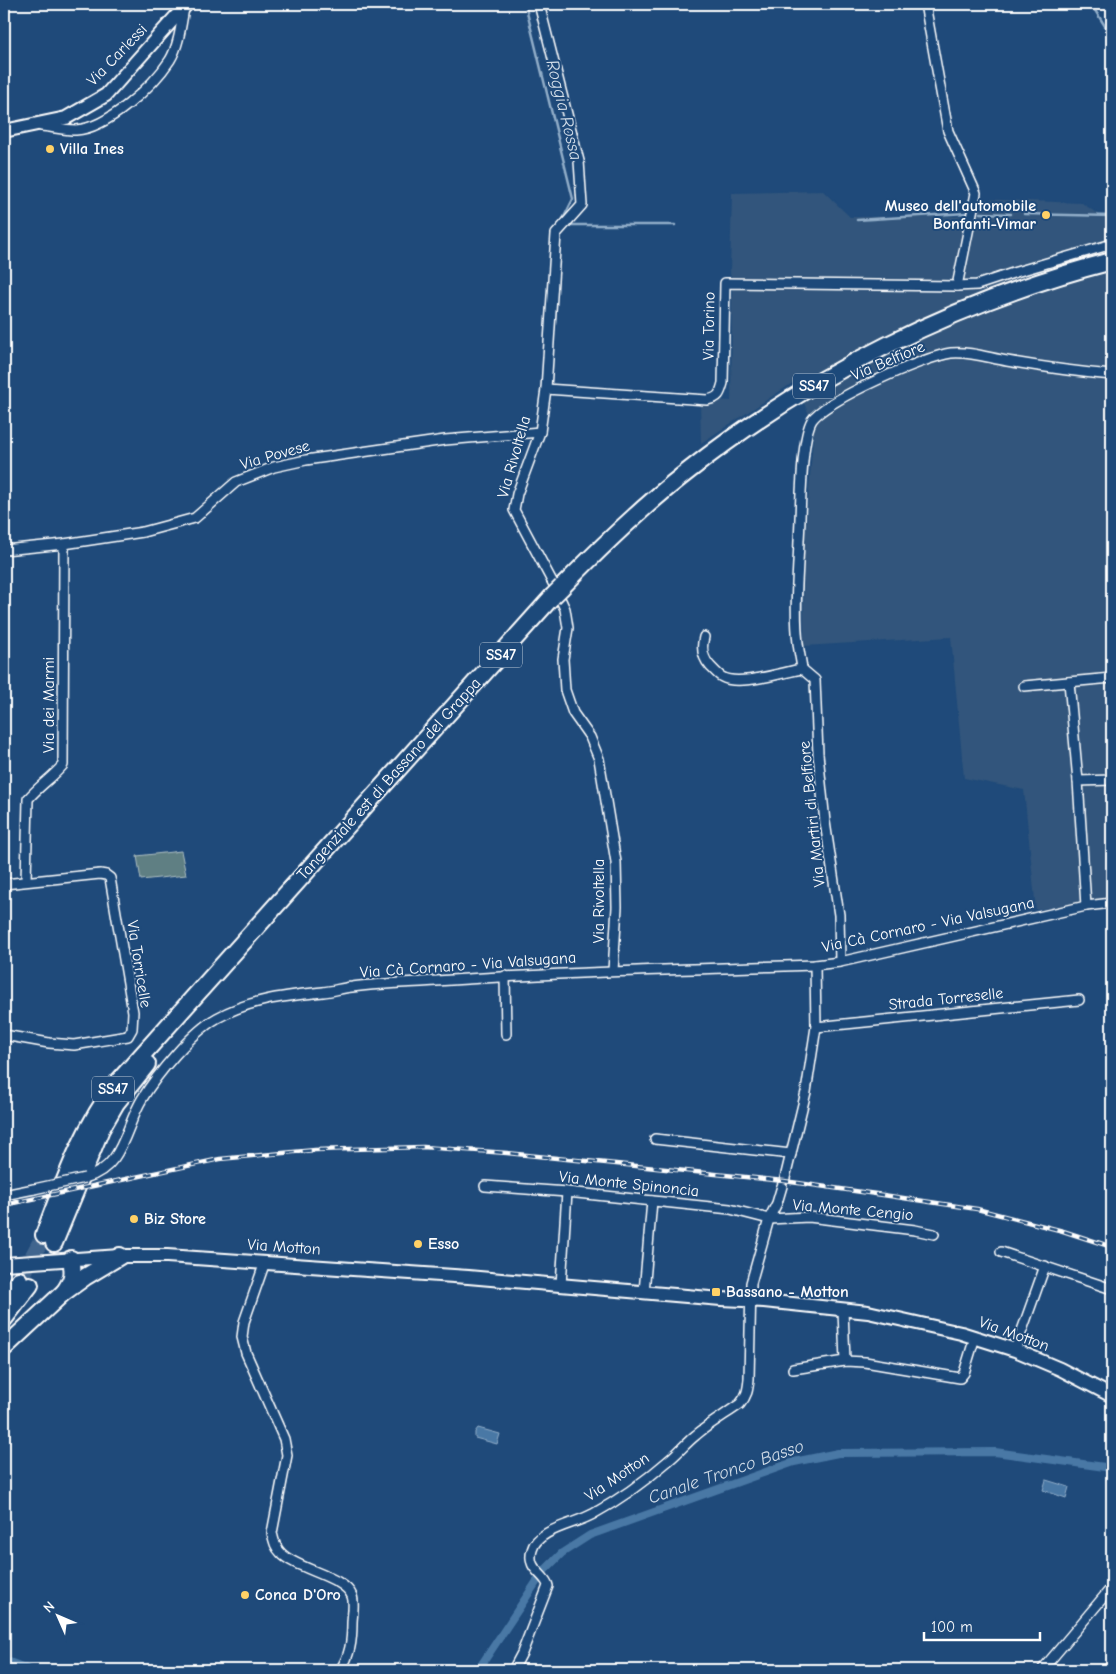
<svg xmlns="http://www.w3.org/2000/svg" width="1116" height="1674" viewBox="0 0 1116 1674" font-family="'Comic Neue',sans-serif">
  <rect width="100%" height="100%" fill="#1f4a7a"/>
  <filter id="ink" filterUnits="userSpaceOnUse"><feTurbulence type="fractalNoise" baseFrequency=".02" numOctaves="2"/><feDisplacementMap in="SourceGraphic" scale="10" xChannelSelector="R" yChannelSelector="G"/><feConvolveMatrix kernelMatrix="1 2 1 2 8 2 1 2 1" color-interpolation-filters="sRGB"/></filter>
  <g filter="url(#ink)">
    <!-- built -->
    <polygon fill="#31557b" points="823,191 850,217 978,216 980,199 1082,203 1102,217 1112,217 1112,898 1036,910 1024,790 964,778 951,637 804,646 803,565 814,425 794,382 701,443 700,399 731,401 732,285 730,273 732,193"/>
    <!-- green -->
    <polygon fill="#5f7f83" stroke="#afbfc1" points="181,851 186,875 141,880 137,856"/>
    <!-- water -->
    <g fill="#4978a5" stroke="#92aec9">
      <polygon points="478,1428 500,1434 497,1444 475,1438 475,1432"/>
      <polygon points="1046,1480 1069,1487 1066,1498 1043,1490"/>
    </g>
    <g fill="none" stroke-linecap="round" stroke-linejoin="round">
      <!-- stream -->
      <g stroke="#92aec9" stroke-width="2.5">
        <polyline points="525,4 573,199 562,221"/>
        <polyline points="1091,4 1112,37"/>
        <polyline points="980,213 1011,214"/>
        <polyline points="1024,214 1112,216"/>
        <polyline points="857,220 966,213"/>
        <polyline points="570,225 675,225"/>
      </g>
      <!-- canal -->
      <g stroke="#4978a5" stroke-width="8">
        <polyline points="4,1660 30,1670"/>
        <polyline points="478,1670 543,1572 562,1553 590,1535 794,1462 838,1453 995,1452 1112,1468"/>
      </g>
      <!-- highway-tunnel -->
      <polyline stroke="#41658e" stroke-width="16" stroke-dasharray="16 8" stroke-linecap="butt" points="21,1278 44,1235"/>
      <!-- street casing -->
      <g stroke="#fff" stroke-width="12">
        <g id="street">
          <polyline points="539,4 579,161 582,205 556,234 546,389 540,432 517,494 514,510 554,585 565,609 568,628 563,659 565,690 573,713 590,737 599,759 616,862 617,907 613,971"/>
          <polyline points="925,4 948,131 976,193 957,286"/>
          <path d="M41,126C52,127 64,130 76,130C108,128 153,86 170,60C179,45 181,25 184,8"/>
          <path d="M546,389L707,400C719,398 720,394 723,383L725,283L957,286L977,285L1016,272L1112,244"/>
          <polyline points="4,550 64,544 143,532 195,518 236,482 274,467 306,460 445,440 540,432"/>
          <path d="M704,637C701,648 702,657 710,666C713,669 718,675 722,677C738,687 783,672 802,669"/>
          <path d="M802,669C801,660 799,652 798,643C794,609 798,574 799,540C801,515 800,440 812,420C825,400 926,356 951,353C970,351 989,358 1007,361C1042,367 1077,372 1112,375"/>
          <polyline points="802,669 815,680 818,754 825,822 839,915 840,962"/>
          <polyline points="1069,682 1078,781 1086,906"/>
          <polyline points="1024,686 1112,678"/>
          <polyline points="1078,781 1112,780"/>
          <path d="M26,881L28,799C39,786 53,777 63,765L64,544"/>
          <polyline points="4,884 100,874 106,875 110,878 133,1012 132,1029 128,1036 74,1045 49,1043 4,1035"/>
          <polyline points="505,976 506,1034"/>
          <polyline points="816,1027 1079,1000"/>
          <polyline points="655,1139 791,1154"/>
          <path d="M85,1178C124,1167 124,1129 142,1099C157,1074 192,1032 217,1018C251,999 286,996 323,992C333,991 342,988 352,987C375,984 398,983 421,982C552,973 683,969 815,965L840,962L1086,906L1112,903"/>
          <polyline points="785,1178 806,1092 816,1027 815,965"/>
          <polyline points="485,1186 567,1192 730,1209 769,1219 809,1217 915,1230 934,1234"/>
          <polyline points="4,1195 34,1189"/>
          <polyline points="1001,1252 1112,1289"/>
          <path d="M265,1262L244,1322L242,1337L246,1353L284,1439L287,1455L272,1533C274,1541 275,1547 281,1553C295,1569 344,1576 352,1596C355,1604 352,1615 352,1623C352,1641 350,1656 340,1670"/>
          <polyline points="561,1285 567,1192"/>
          <polyline points="644,1292 652,1201"/>
          <polyline points="843,1310 845,1361"/>
          <polyline points="1015,1350 1045,1266"/>
          <polyline points="793,1369 845,1361 865,1362 960,1378 964,1373 975,1337"/>
          <path d="M513,1670L522,1653L548,1586C546,1574 526,1570 532,1550C537,1529 576,1524 593,1514C619,1500 645,1481 668,1461C678,1453 686,1443 696,1435C709,1424 726,1414 740,1404C747,1396 748,1390 749,1379L751,1283L769,1219L777,1203L782,1186"/>
          <polyline points="1042,1670 1112,1587"/>
        </g>
      </g>
      <!-- secondary casing -->
      <g stroke="#fff" stroke-width="16">
        <g id="secondary">
          <polyline points="4,131 66,118 106,95 187,4"/>
          <polyline points="4,1264 120,1256 167,1256 468,1277 721,1299 764,1301 868,1312 961,1333 1015,1350 1060,1369 1112,1396"/>
        </g>
      </g>
      <!-- highway casing -->
      <g stroke="#fff" stroke-width="20">
        <g id="highway">
          <path d="M562,587C601,547 642,507 687,472C811,374 959,300 1112,261"/>
          <path d="M44,1235C64,1182 82,1129 117,1083L552,597"/>
          <polyline points="54,1243 101,1129 116,1103 147,1064"/>
          <path d="M65,1291C73,1279 74,1273 71,1259"/>
          <polyline points="4,1301 19,1280"/>
          <polyline points="4,1319 30,1285"/>
          <polyline points="4,1348 63,1293 85,1277 120,1256"/>
        </g>
      </g>
      <!-- street -->
      <use href="#street" stroke="#1f4a7a" stroke-width="9"/>
      <!-- secondary -->
      <use href="#secondary" stroke="#1f4a7a" stroke-width="12"/>
      <!-- highway -->
      <use href="#highway" stroke="#1f4a7a" stroke-width="16"/>
      <!-- rail casing -->
      <g stroke="#fff" stroke-width="4.5">
        <polyline id="rail" points="4,1205 220,1159 315,1150 423,1147 507,1153 784,1181 883,1195 977,1209 1063,1231 1112,1247"/>
      </g>
      <!-- rail -->
      <use href="#rail" stroke="#1f4a7a" stroke-width="2.5" stroke-dasharray="8" stroke-linecap="butt"/>
      <!-- street-bridge casing -->
      <g stroke="#fff" stroke-width="12" stroke-linecap="butt">
        <polyline id="street-bridge" points="34,1189 85,1178"/>
      </g>
      <!-- highway-bridge casing -->
      <g stroke="#fff" stroke-width="20" stroke-linecap="butt">
        <polyline id="highway-bridge" points="552,597 562,587"/>
      </g>
      <!-- street-bridge -->
      <use href="#street-bridge" stroke="#1f4a7a" stroke-width="9"/>
      <!-- highway-bridge -->
      <use href="#highway-bridge" stroke="#1f4a7a" stroke-width="16"/>
    </g>
  </g>
  <!-- markers -->
  <g fill="#ffd166" stroke="#1f4a7a" stroke-width="2">
    <circle cx="50" cy="149" r="5"/>
    <circle cx="1046" cy="215" r="5"/>
    <circle cx="134" cy="1219" r="5"/>
    <circle cx="418" cy="1244" r="5"/>
    <rect x="711" y="1287" width="10" height="10" rx="2.5"/>
    <circle cx="245" cy="1595" r="5"/>
  </g>
  <g text-anchor="middle" dominant-baseline="central" stroke-width="4" stroke-linejoin="round" paint-order="stroke">
    <!-- shield labels -->
    <g fill="#1f4a7a" stroke="#bcc9d7" stroke-width="1">
      <rect x="793" y="373.5" width="42" height="25" rx="4"/>
      <rect x="480" y="642.5" width="42" height="25" rx="4"/>
      <rect x="92" y="1076.5" width="42" height="25" rx="4"/>
    </g>
    <g font-size="15" font-weight="bold" fill="#fff">
      <text x="814" y="386">SS47</text>
      <text x="501" y="655">SS47</text>
      <text x="113" y="1089">SS47</text>
    </g>
    <!-- street labels -->
    <g font-size="16" fill="#fff" stroke="#1f4a7a">
      <text transform="translate(117 55) rotate(-46)">Via Carlessi</text>
      <text transform="translate(709 326) rotate(-89)">Via Torino</text>
      <text transform="translate(888 361) rotate(-23)">Via Belfiore</text>
      <text transform="translate(275 455) rotate(-16)">Via Povese</text>
      <text transform="translate(514 457) rotate(-74)">Via Rivoltella</text>
      <text transform="translate(49 705) rotate(-90)">Via dei Marmi</text>
      <text transform="translate(389 779) rotate(-48)">Tangenziale est di Bassano del Grappa</text>
      <text transform="translate(812 814) rotate(-96)">Via Martiri di Belfiore</text>
      <text transform="translate(599 901) rotate(-90)">Via Rivoltella</text>
      <text transform="translate(928 925) rotate(-12)">Via Cà Cornaro - Via Valsugana</text>
      <text transform="translate(139 964) rotate(81)">Via Torricelle</text>
      <text transform="translate(468 965) rotate(-4)">Via Cà Cornaro - Via Valsugana</text>
      <text transform="translate(946 999) rotate(-6)">Strada Torreselle</text>
      <text transform="translate(629 1184) rotate(6)">Via Monte Spinoncia</text>
      <text transform="translate(853 1210) rotate(5)">Via Monte Cengio</text>
      <text transform="translate(284 1247) rotate(4)">Via Motton</text>
      <text transform="translate(1014 1334) rotate(20)">Via Motton</text>
      <text transform="translate(617 1477) rotate(-34)">Via Motton</text>
    </g>
    <!-- poi labels -->
    <g font-size="16" font-weight="bold" fill="#fff" stroke="#1f4a7a" text-anchor="start">
      <text x="60" y="149">Villa Ines</text>
      <text x="1036" y="206" text-anchor="end">Museo dell'automobile<tspan x="1036" dy="18">Bonfanti-Vimar</tspan></text>
      <text x="144" y="1219">Biz Store</text>
      <text x="428" y="1244">Esso</text>
      <text x="726" y="1292">Bassano - Motton</text>
      <text x="255" y="1595">Conca D'Oro</text>
    </g>
    <!-- water labels -->
    <g font-size="18" font-style="italic" fill="#d2dde8" stroke="#1f4a7a">
      <text transform="translate(564 110) rotate(76)">Roggia Rossa</text>
      <text transform="translate(726 1472) rotate(-19)">Canale Tronco Basso</text>
    </g>
  </g>
  <!-- margin -->
  <rect width="1116" height="1674" fill="none" stroke="#1f4a7a" stroke-width="20"/>
  <rect x="10" y="10" width="1096" height="1654" fill="none" stroke="#fff" stroke-width="2" filter="url(#ink)"/>
  <!-- north arrow -->
  <g transform="translate(58 1616) rotate(315)" stroke="#1f4a7a" stroke-width="4" paint-order="stroke">
  <path d="M0-4L9 19L0 12L-9 19Z" fill="#ffffff"/>
  <text y="-8" font-size="14" font-weight="bold" text-anchor="middle" fill="#ffffff">N</text>
  </g>
  <!-- scale -->
  <path d="M924 1632v8h116v-8" fill="none" stroke="#ffffff" stroke-width="2.5"/>
  <text x="931" y="1632" font-size="15" fill="#ffffff" stroke="#1f4a7a" stroke-width="4" paint-order="stroke">100 m</text>
</svg>
